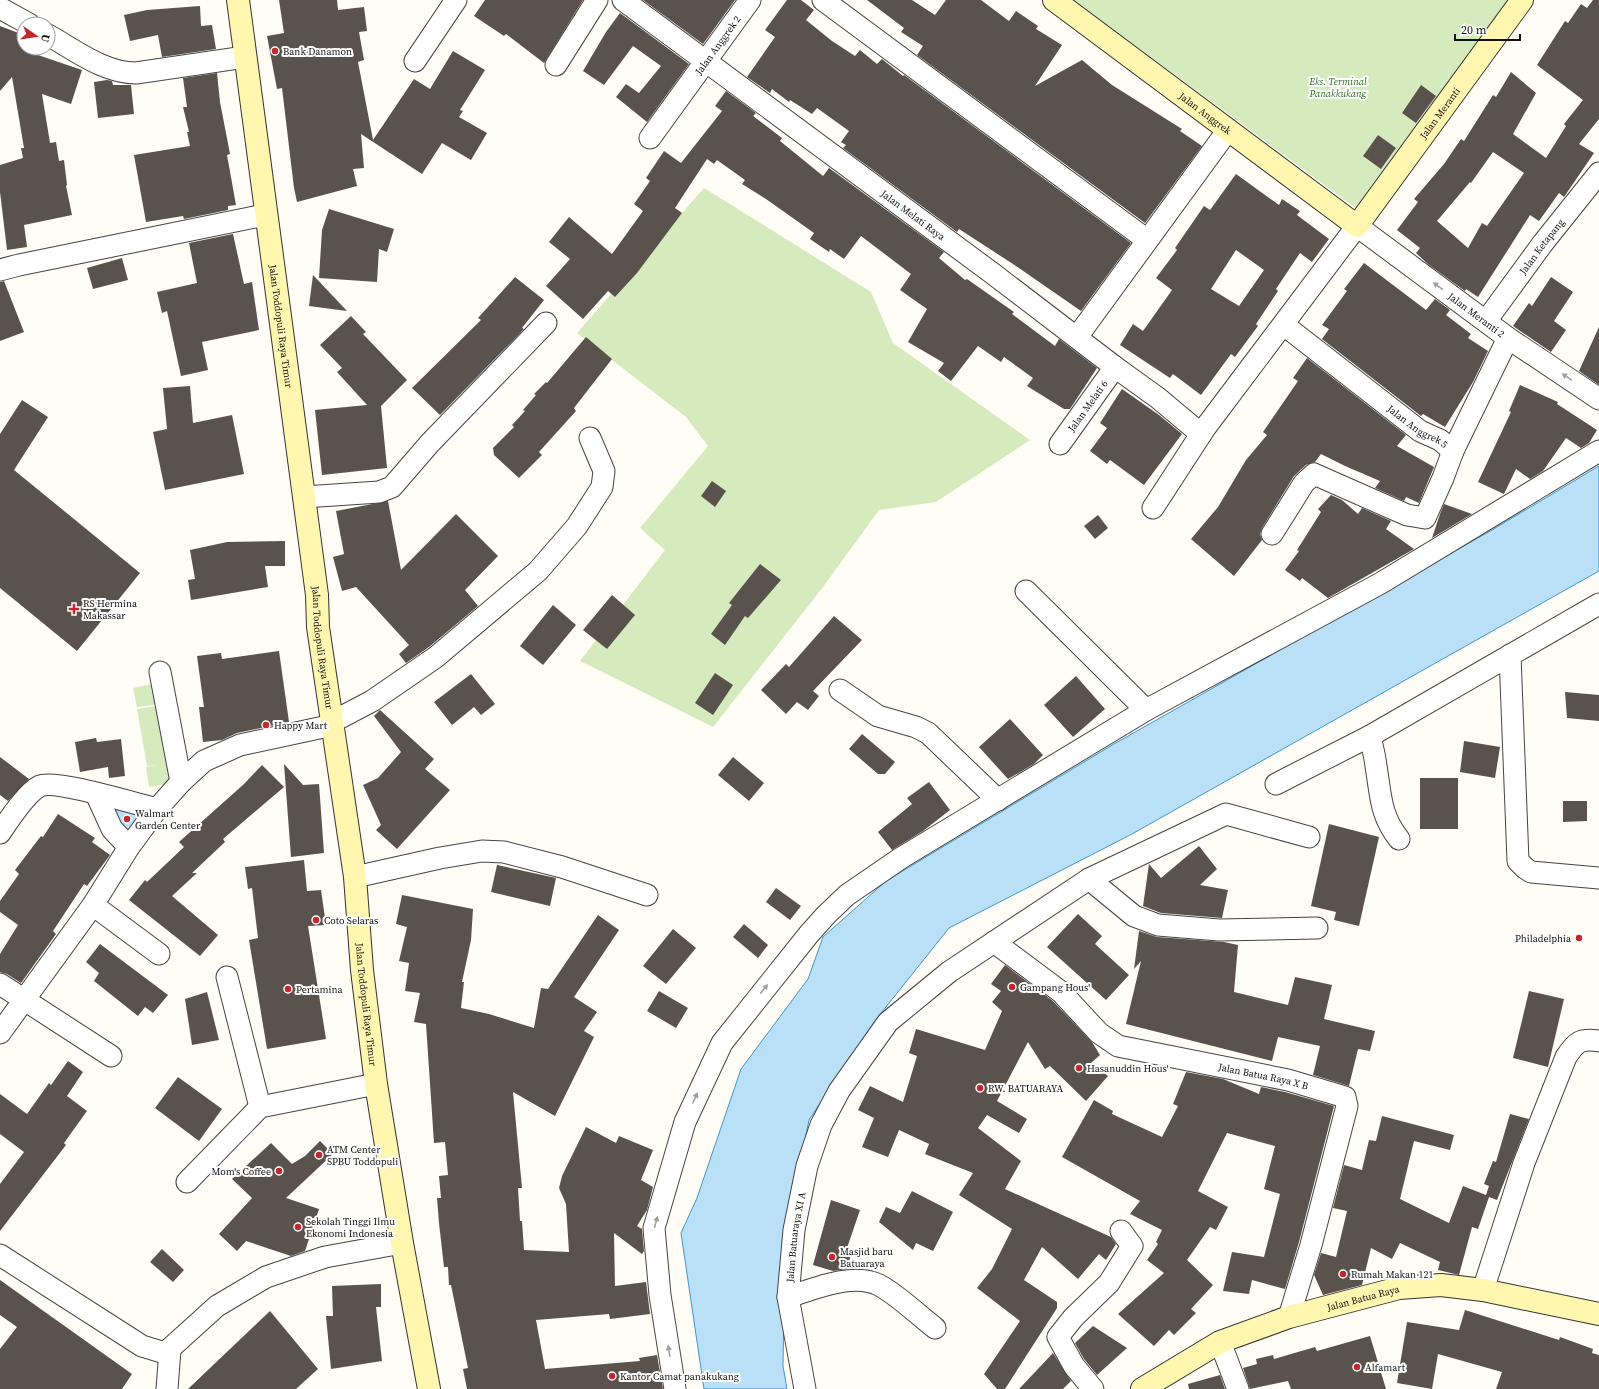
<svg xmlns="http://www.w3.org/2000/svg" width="1599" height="1389" viewBox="0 0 1599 1389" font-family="'Source Serif 4',serif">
  <rect width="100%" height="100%" fill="#fffdf5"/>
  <!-- green -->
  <g fill="#d5ebbd">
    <polygon points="1074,0 1511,0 1357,209"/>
    <polygon points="704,188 871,292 893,343 1030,440 936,502 879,510 823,587 713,727 580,661 665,550 640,528 708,446 686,417 577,333"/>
    <polygon points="157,683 161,704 137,707 133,688"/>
    <polygon points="161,705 164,725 159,726 162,743 167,742 173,783 149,787 146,767 156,765 147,766 137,709"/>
  </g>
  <!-- water -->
  <g fill="#b9e0f7" stroke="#3f96cf">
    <polygon points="1599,466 1599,571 1132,834 949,928 874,1022 809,1120 785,1239 783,1366 787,1389 704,1389 681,1233 697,1198 741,1069 808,979 823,937 886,881 1114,744 1492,530"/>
    <polygon points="103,801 149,811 128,840"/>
  </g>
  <!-- building -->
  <g fill="#5a524d" fill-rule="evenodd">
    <polygon points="279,0 337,0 338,10 364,7 367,31 359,32 364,60 358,62 373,140 414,79 430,89 453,51 485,70 460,110 463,111 459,117 487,133 471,160 442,143 422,174 361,134 364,168 353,169 357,186 297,202 294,188 282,88 277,89 267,36 284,33"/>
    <polygon points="485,0 583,0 544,63 506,34 504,36 474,16"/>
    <polygon points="643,0 735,0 703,44"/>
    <polygon points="787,0 801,0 814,10 806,20 832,41 855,56 860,50 877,64 882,59 903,76 904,75 1131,243 1081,311 1013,264 959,229 957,232 843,148 846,145 841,142 849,131 817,108 812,114 790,100 789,102 772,89 770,93 747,77 775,37 765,30"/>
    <polygon points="867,0 912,0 935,15 946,0 981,0 1009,21 1016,11 1038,26 1036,29 1062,45 1035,86 1082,60 1112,85 1182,129 1180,131 1202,146 1145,223 917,55 923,46 901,32 904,28"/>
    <path d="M1593,0H1599V119L1579,144L1594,153L1564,197L1559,193L1539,221L1530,215L1478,297L1466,289L1465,291L1429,265L1416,253L1420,248L1397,230L1418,202L1414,199L1444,164L1461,139L1464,141L1493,95L1496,97L1511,72L1536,93L1513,134L1546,158L1566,126L1564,124L1583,100L1537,65L1565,21L1568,23L1581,4L1587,8ZM1493,152L1524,173L1487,226L1482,223L1468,248L1437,221L1470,182L1471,183Z"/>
    <polygon points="200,6 201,26 212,25 216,49 162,57 158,35 130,41 124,15 147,10"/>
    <polygon points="620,13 689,64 647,122 616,97 626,84 639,93 661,66 633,46 604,85 583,71 606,32"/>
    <polygon points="0,26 24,35 24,48 38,48 35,54 82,70 71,104 42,94 50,143 56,142 59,161 64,160 67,185 66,186 72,215 24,225 27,247 7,250 0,192 0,165 23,158 21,148 24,148 12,77 0,91"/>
    <polygon points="217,73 220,102 230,154 227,155 236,205 228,206 228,210 184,219 183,216 146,222 134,155 190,146 187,132 189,132 183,107 187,107 183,78"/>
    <polygon points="107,80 112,81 113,85 131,85 134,114 98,118 94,82"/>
    <polygon points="1421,85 1436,96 1416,123 1402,113"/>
    <polygon points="726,91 756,113 753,116 782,138 780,141 823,176 829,168 944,252 939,258 965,280 967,279 1014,312 1012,314 1055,346 1059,339 1097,368 1070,409 1064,409 1027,386 1033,378 1004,357 1001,362 978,346 951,381 938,371 944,363 908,342 927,309 900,290 911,274 861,236 844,259 830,249 829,252 810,239 814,233 766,199 742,184 745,180 717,160 714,164 707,159 675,208 682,213 637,273 615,297 608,291 583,319 546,286 570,259 549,242 569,217 612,254 643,211 634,204 650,181 646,178 664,151 681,163 722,111 715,106"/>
    <polygon points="1378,135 1396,148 1381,169 1363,156"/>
    <path d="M1236,174L1279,205L1282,199L1300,211L1297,215L1329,239L1312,262L1300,253L1276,289L1278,291L1256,324L1258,326L1235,357L1231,354L1201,395L1173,374L1170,378L1120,345L1133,324L1143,331L1172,290L1156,278L1177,250L1175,248L1204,206L1210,210ZM1236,250L1264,270L1239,306L1211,289Z"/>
    <polygon points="329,209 394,229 387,252 379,249 377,282 319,278 322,230"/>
    <polygon points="233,234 244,284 252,282 259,330 202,342 208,370 181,376 167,311 162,313 157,292 197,283 189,243"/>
    <polygon points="122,258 128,280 93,289 87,268"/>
    <polygon points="1364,263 1426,310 1435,299 1450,310 1446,315 1471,334 1468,338 1488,351 1473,382 1445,427 1423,414 1421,416 1322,339 1329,329 1322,325 1347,291 1344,289"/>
    <polygon points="313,275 347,311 309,306"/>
    <polygon points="515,277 544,300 522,328 524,329 440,415 412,388 481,320 478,318"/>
    <polygon points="1551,277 1573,292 1554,321 1566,330 1551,352 1513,326 1529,303 1532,306"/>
    <polygon points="4,281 24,332 0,341 0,282"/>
    <polygon points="351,316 366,332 363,334 407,380 381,406 387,468 322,475 315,410 367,405 337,372 342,368 320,345"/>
    <polygon points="1599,327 1599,385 1579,371"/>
    <polygon points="586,337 612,359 574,408 576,411 539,452 542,455 519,478 494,455 493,448 514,427 512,425 525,411 523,410 536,395 534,394 546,382 547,383"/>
    <polygon points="1307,358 1406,435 1397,446 1434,467 1419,503 1406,497 1404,501 1375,488 1380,481 1345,466 1321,454 1315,462 1306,465 1294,476 1262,528 1260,534 1262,540 1234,576 1191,539 1218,507 1246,460 1267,435 1263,432 1298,381 1293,378"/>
    <polygon points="1520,385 1558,402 1557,404 1597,430 1589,443 1581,448 1566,438 1543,471 1530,479 1516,469 1504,494 1478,482 1511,412 1509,411"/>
    <polygon points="190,386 193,423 232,415 244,474 165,490 153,432 167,429 163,388"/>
    <polygon points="1122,389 1159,415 1182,434 1144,485 1110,460 1107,464 1090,451 1107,428 1100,423"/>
    <polygon points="22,400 48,417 14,470 140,573 77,651 0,588 0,434"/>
    <polygon points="712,481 726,491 715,507 701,496"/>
    <polygon points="1331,495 1342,500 1358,514 1362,508 1391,521 1386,529 1414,549 1328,598 1302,578 1300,581 1285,570 1299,551 1297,550 1321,512 1318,509"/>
    <polygon points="388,501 401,570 456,514 498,556 465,590 478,606 429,647 406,663 399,654 409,645 356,587 342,591 333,557 344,554 336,511"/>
    <polygon points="1444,504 1472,514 1432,538 1440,514"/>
    <polygon points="1098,515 1108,528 1095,539 1084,526"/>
    <polygon points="285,541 285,566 265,566 268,587 191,600 188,580 195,579 190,550 227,542"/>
    <polygon points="760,564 781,580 748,618 745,616 725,645 711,634 732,605 729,603"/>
    <polygon points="612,595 635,615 607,649 583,630"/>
    <polygon points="553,605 576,625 543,665 520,646"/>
    <polygon points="834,616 862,640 813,691 819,696 808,710 797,702 786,714 761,690 786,664 789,667"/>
    <polygon points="279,651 289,722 237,733 222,740 203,742 199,707 204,707 197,656 221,653 222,659"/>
    <polygon points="715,673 733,685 713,715 695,703"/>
    <polygon points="471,674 495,704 481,715 474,707 452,725 434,702"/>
    <polygon points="1076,676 1105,709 1073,737 1044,705"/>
    <polygon points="1565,692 1599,695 1599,721 1567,718"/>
    <polygon points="380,710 434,759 425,769 450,790 397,849 376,830 381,825 363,785 378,778 401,752 374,716"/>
    <polygon points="1010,719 1043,755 1034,764 1008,779 979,747"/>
    <polygon points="862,734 895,762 885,774 878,774 849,749"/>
    <polygon points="96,738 97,742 121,739 125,776 109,778 108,767 80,772 75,742"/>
    <polygon points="1464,741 1500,747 1495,778 1460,772"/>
    <polygon points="0,757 29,779 8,801 0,795"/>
    <polygon points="733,757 764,783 749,801 718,775"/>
    <polygon points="284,764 303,785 319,784 324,853 291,857"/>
    <polygon points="262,765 284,787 223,839 225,842 192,873 197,873 172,896 218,935 200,956 129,900 145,880 147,882 184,847 179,842 244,784"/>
    <rect x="1420" y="778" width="38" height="51"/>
    <polygon points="929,782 950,810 923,831 892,850 878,832 912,804 907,798"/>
    <polygon points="1563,801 1587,801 1587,821 1563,822"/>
    <polygon points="58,814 95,838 92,842 110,855 87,886 84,884 53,931 56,934 21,983 7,974 0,972 0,954 18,925 0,912 0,901 19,874 15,870 41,836 43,837"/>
    <polygon points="1329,824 1379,837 1359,926 1334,920 1336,912 1311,906"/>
    <polygon points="1199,846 1217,869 1200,885 1228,890 1222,918 1161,913 1143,906 1149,864 1161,878"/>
    <polygon points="304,860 307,891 321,890 326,925 308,926 326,1039 267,1049 249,940 258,938 252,888 248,889 245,867"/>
    <polygon points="497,865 556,878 550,906 491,892"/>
    <polygon points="776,888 801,906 790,920 766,902"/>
    <polygon points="402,895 473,909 471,940 462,982 464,982 461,1008 489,1014 534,1028 541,988 548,989 598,915 619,930 574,997 597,1012 584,1031 594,1037 555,1116 513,1092 522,1188 518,1188 520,1221 522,1221 524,1250 569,1252 566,1204 559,1188 562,1176 586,1127 616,1143 619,1136 653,1150 641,1180 653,1187 647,1210 637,1226 642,1229 644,1251 642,1254 614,1233 615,1286 646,1282 650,1314 610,1319 609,1314 536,1320 545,1369 640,1361 639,1358 657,1355 663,1389 467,1389 463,1369 468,1368 451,1285 449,1285 448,1267 444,1267 439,1223 437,1198 441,1198 439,1176 448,1175 445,1142 434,1143 426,1024 414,1022 420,993 405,991 409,963 399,961 407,927 396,924"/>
    <polygon points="1078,914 1102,936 1095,944 1129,975 1106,1000 1047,947"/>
    <polygon points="744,924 768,945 758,958 733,937"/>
    <polygon points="673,929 696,948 666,984 643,966"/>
    <polygon points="1139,931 1157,937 1224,942 1238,945 1234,992 1288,1005 1295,977 1332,985 1324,1019 1375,1031 1370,1051 1358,1049 1349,1086 1313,1075 1320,1046 1278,1037 1272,1061 1126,1024 1141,961 1134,969"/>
    <polygon points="100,944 168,995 153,1013 145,1007 138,1016 94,981 99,973 86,962"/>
    <polygon points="1005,965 1053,1001 1092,1042 1100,1055 1091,1063 1108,1076 1086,1101 1050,1066 1045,1069 1028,1042 997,1101 1027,1119 1019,1133 987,1115 978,1128 1021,1161 1005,1189 1111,1237 1116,1244 1106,1260 1099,1254 1078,1279 1042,1247 1024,1280 1057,1302 1057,1308 1005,1389 997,1389 984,1374 1020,1321 977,1288 992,1269 1012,1229 959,1195 973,1173 925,1154 929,1144 899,1130 888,1157 862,1147 874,1118 858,1110 870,1086 903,1102 917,1056 909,1053 916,1029 985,1050 1002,1011 992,1002 1001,991 991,984"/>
    <polygon points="659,991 688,1008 676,1028 647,1011"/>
    <polygon points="1529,991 1564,999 1548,1067 1513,1058"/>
    <polygon points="207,992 219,1040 192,1045 185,999"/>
    <polygon points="68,1061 83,1072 67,1096 87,1111 64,1143 66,1145 0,1231 0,1184 24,1152 0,1134 0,1094 27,1114 49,1083 51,1085"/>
    <polygon points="1186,1072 1223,1079 1259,1094 1261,1087 1285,1092 1334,1106 1299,1242 1285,1289 1252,1280 1249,1294 1223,1291 1232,1252 1264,1257 1280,1194 1264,1189 1275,1146 1227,1133 1198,1191 1228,1207 1216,1230 1210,1227 1187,1260 1213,1285 1191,1309 1196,1313 1174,1335 1169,1330 1154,1346 1118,1314 1164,1273 1147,1260 1158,1244 1156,1242 1162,1230 1130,1214 1140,1201 1062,1157 1094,1100 1113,1111 1112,1114 1162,1137 1178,1106 1173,1104"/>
    <polygon points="178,1077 222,1109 199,1141 155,1108"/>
    <polygon points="1510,1114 1529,1119 1497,1200 1489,1197 1478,1229 1472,1227 1459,1275 1438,1270 1440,1262 1400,1243 1392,1259 1371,1248 1362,1285 1323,1295 1314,1275 1321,1253 1336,1257 1347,1211 1333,1208 1344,1165 1362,1170 1369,1140 1376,1141 1382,1116 1454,1135 1450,1150 1414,1141 1400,1199 1449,1223 1463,1186 1486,1195 1489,1186 1484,1184 1493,1161 1496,1162"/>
    <polygon points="320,1141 333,1154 286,1198 319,1209 305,1251 291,1256 246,1241 237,1251 219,1234 252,1198 232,1179 271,1143 292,1164 305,1156"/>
    <polygon points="912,1191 953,1212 933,1251 916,1243 913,1250 879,1222 886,1207 900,1213"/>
    <polygon points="831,1200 860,1210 847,1248 852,1250 847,1269 833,1271 813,1265"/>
    <polygon points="162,1249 184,1270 173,1282 150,1262"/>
    <polygon points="0,1280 132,1374 122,1389 0,1389 0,1349 17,1327 0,1315"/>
    <polygon points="381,1284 381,1307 376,1307 382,1361 331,1369 326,1316 333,1316 332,1286"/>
    <polygon points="1465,1310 1559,1340 1560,1337 1593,1349 1592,1353 1599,1355 1599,1389 1496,1389 1502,1372 1438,1354 1432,1389 1397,1383 1407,1322 1459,1330"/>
    <polygon points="270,1311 318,1369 296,1389 188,1389"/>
    <polygon points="1093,1326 1127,1348 1097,1375 1084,1359 1075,1343"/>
    <polygon points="1370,1336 1386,1389 1291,1389 1288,1381 1250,1389 1243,1368 1257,1364 1256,1359 1273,1355 1274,1359 1315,1347 1317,1351"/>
    <polygon points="1053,1353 1071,1381 1063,1389 1019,1389"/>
    <polygon points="1220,1375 1225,1389 1189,1389 1188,1384"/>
  </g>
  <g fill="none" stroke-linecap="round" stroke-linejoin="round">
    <!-- street casing -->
    <g stroke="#444" stroke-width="23">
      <g id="street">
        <path id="s1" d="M623,0L992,273L1115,367L1158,398L1201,434"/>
        <polyline points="823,0 1147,240"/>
        <polyline points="0,8 29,24"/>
        <path d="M48,35C75,50 104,73 136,73L245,57"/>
        <polyline points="415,61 456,0"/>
        <polyline points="556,65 597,0"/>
        <path id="s2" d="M650,138L750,0"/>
        <polyline points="0,270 19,265 265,215"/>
        <path id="s3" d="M1486,321L1543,243L1599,173"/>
        <path id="s4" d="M1284,325L1420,431L1440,440L1453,451L1508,338"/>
        <polyline points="1077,337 1228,130"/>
        <path id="s5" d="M1060,444L1115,367"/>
        <polyline points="304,497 379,492 392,487 430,443 546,323"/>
        <path id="s6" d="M1153,508L1205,428L1357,226L1508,338L1599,399"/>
        <polyline points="1272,534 1304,483 1314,474 1407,515 1425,518 1443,478 1453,451"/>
        <polyline points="1026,591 1146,710"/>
        <polyline points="1510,655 1518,861 1525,868 1531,872 1599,878"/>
        <polyline points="160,672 181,782"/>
        <polyline points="840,690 878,716 916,727 928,733 998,800"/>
        <polyline points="332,722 372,701 436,657 538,571 577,526 602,487 604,471 590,438"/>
        <path d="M1370,736C1372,746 1375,756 1376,766C1381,796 1380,815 1399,839"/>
        <polyline points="1276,784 1370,736 1599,604"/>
        <polyline points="96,794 112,829 129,847"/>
        <path d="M0,833C8,821 27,792 40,786C55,779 136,804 157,809"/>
        <polyline points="355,877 440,858 482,851 504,852 562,867 647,895"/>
        <polyline points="1089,879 1134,916 1158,925 1219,930 1317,928"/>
        <path id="s7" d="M994,942L1061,992L1099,1033L1118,1046L1288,1080L1345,1097L1347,1106L1311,1245L1289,1317"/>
        <polyline points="159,954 93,905 129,847 157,809 181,782 204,761 240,745 333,725"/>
        <polyline points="227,977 260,1107"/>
        <polyline points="0,984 111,1056"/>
        <polyline points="0,1033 93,905"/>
        <polyline points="187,1182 260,1107 376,1084"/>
        <polyline points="0,1255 142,1346 165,1353 217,1306 266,1277 325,1257 402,1243"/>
        <path d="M1483,1290L1524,1163L1566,1057C1576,1042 1580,1038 1599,1041"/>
        <path d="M788,1297C814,1289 853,1272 879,1285C898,1295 918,1315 935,1328"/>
        <polyline points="1220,1342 1238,1389"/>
        <polyline points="167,1389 170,1350"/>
        <polyline points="675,1389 660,1295 654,1228 685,1122 722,1043 809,934 826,915 847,895 901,858 1146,710 1381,583 1599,451"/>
        <path id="s8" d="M805,1389L788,1297L794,1230L807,1166L821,1125L839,1091L888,1022L949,972L1089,879L1226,814L1309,837"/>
        <polyline points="1093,1389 1074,1366 1058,1337 1073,1318 1109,1283 1132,1246 1121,1231"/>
      </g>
    </g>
    <!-- secondary casing -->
    <g stroke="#333" stroke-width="24">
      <g id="secondary">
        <path id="s9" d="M238,0L317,595L318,627L355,877L362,970L376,1084L402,1243L429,1389"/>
        <path id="s10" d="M1054,0L1357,226L1522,0"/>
        <path id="s11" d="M1142,1389L1220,1342L1289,1317L1399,1288L1441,1285L1483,1290L1599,1314"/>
      </g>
    </g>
    <!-- street -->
    <use href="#street" stroke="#fff" stroke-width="21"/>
    <!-- secondary -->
    <use href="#secondary" stroke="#fff6b0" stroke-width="22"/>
  </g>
  <!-- one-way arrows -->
  <defs><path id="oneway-solid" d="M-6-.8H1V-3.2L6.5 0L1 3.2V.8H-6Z"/></defs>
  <g fill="#a0a0a0">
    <use href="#oneway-solid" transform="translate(1438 286) rotate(-144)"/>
    <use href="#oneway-solid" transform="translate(1567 377) rotate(-146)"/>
    <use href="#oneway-solid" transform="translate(764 989) rotate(-51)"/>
    <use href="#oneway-solid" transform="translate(695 1098) rotate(-66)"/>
    <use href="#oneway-solid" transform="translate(656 1222) rotate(-75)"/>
    <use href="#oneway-solid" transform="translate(669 1351) rotate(-99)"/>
  </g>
  <!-- markers -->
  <g fill="#c4262e" stroke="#fff" stroke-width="1.5">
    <circle cx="275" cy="51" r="4"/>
    <path d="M72 603h4v4h4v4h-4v4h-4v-4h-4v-4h4z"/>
    <circle cx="266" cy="725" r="4"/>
    <circle cx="127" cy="819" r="4"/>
    <circle cx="316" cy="920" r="4"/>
    <circle cx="1579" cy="938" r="4"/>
    <circle cx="1012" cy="987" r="4"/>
    <circle cx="288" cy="989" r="4"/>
    <circle cx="1079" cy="1068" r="4"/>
    <circle cx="980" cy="1088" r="4"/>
    <circle cx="319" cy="1155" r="4"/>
    <circle cx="279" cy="1171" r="4"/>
    <circle cx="298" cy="1227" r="4"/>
    <circle cx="832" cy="1257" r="4"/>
    <circle cx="1343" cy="1274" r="4"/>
    <circle cx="1357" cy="1367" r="4"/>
    <circle cx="612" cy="1376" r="4"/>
  </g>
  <g text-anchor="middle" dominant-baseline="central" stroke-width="4" stroke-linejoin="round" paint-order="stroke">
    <!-- street labels -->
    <g font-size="10" fill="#111" stroke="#fff">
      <text stroke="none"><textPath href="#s2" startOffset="115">Jalan Anggrek 2</textPath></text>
      <text stroke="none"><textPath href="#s10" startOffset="189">Jalan Anggrek</textPath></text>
      <text stroke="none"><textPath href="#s10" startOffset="518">Jalan Meranti</textPath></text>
      <text stroke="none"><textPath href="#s1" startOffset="361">Jalan Melati Raya</textPath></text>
      <text stroke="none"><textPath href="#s3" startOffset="93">Jalan Ketapang</textPath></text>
      <text stroke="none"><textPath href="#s6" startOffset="497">Jalan Meranti 2</textPath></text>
      <text stroke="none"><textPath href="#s9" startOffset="329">Jalan Toddopuli Raya Timur</textPath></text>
      <text stroke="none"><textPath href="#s5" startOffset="47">Jalan Melati 6</textPath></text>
      <text stroke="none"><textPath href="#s4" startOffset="168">Jalan Anggrek 5</textPath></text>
      <text stroke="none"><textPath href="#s9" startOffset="653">Jalan Toddopuli Raya Timur</textPath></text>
      <text stroke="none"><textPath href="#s9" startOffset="1013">Jalan Toddopuli Raya Timur</textPath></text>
      <text stroke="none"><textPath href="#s7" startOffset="311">Jalan Batua Raya X B</textPath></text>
      <text stroke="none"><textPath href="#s8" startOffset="154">Jalan Batuaraya XI A</textPath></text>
      <text stroke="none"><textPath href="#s11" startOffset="241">Jalan Batua Raya</textPath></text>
    </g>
    <!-- poi labels -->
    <g font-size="10" fill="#111" stroke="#fff" text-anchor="start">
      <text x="283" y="51">Bank Danamon</text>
      <text x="83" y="603">RS Hermina<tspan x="83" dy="12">Makassar</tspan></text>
      <text x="274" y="725">Happy Mart</text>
      <text x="135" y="813">Walmart<tspan x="135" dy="12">Garden Center</tspan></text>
      <text x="324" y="920">Coto Selaras</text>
      <text x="1571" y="938" text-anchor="end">Philadelphia</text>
      <text x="1020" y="987">Gampang Hous'</text>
      <text x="296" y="989">Pertamina</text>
      <text x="1087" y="1068">Hasanuddin Hous'</text>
      <text x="988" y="1088">RW. BATUARAYA</text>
      <text x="327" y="1149">ATM Center<tspan x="327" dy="12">SPBU Toddopuli</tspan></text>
      <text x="271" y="1171" text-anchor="end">Mom's Coffee</text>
      <text x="306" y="1221">Sekolah Tinggi Ilmu<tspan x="306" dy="12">Ekonomi Indonesia</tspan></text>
      <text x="840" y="1251">Masjid baru<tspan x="840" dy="12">Batuaraya</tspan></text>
      <text x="1351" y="1274">Rumah Makan 121</text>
      <text x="1365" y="1367">Alfamart</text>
      <text x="620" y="1376">Kantor Camat panakukang</text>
    </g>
    <!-- park labels -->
    <g font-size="10" font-style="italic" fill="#2f6b1f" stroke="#fff">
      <text x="1338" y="81">Eks. Terminal<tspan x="1338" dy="12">Panakkukang</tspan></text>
    </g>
  </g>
  <!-- north arrow -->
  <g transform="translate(36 36) rotate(103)"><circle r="19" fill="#ffffff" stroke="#a0a0a0"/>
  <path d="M0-3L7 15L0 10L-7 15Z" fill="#c4262e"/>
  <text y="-6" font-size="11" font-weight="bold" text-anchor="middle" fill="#111111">U</text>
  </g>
  <!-- scale -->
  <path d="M1455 34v6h65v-6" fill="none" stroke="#111111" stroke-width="2"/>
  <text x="1461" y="34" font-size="12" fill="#111111" stroke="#ffffff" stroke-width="3" paint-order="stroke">20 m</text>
</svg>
